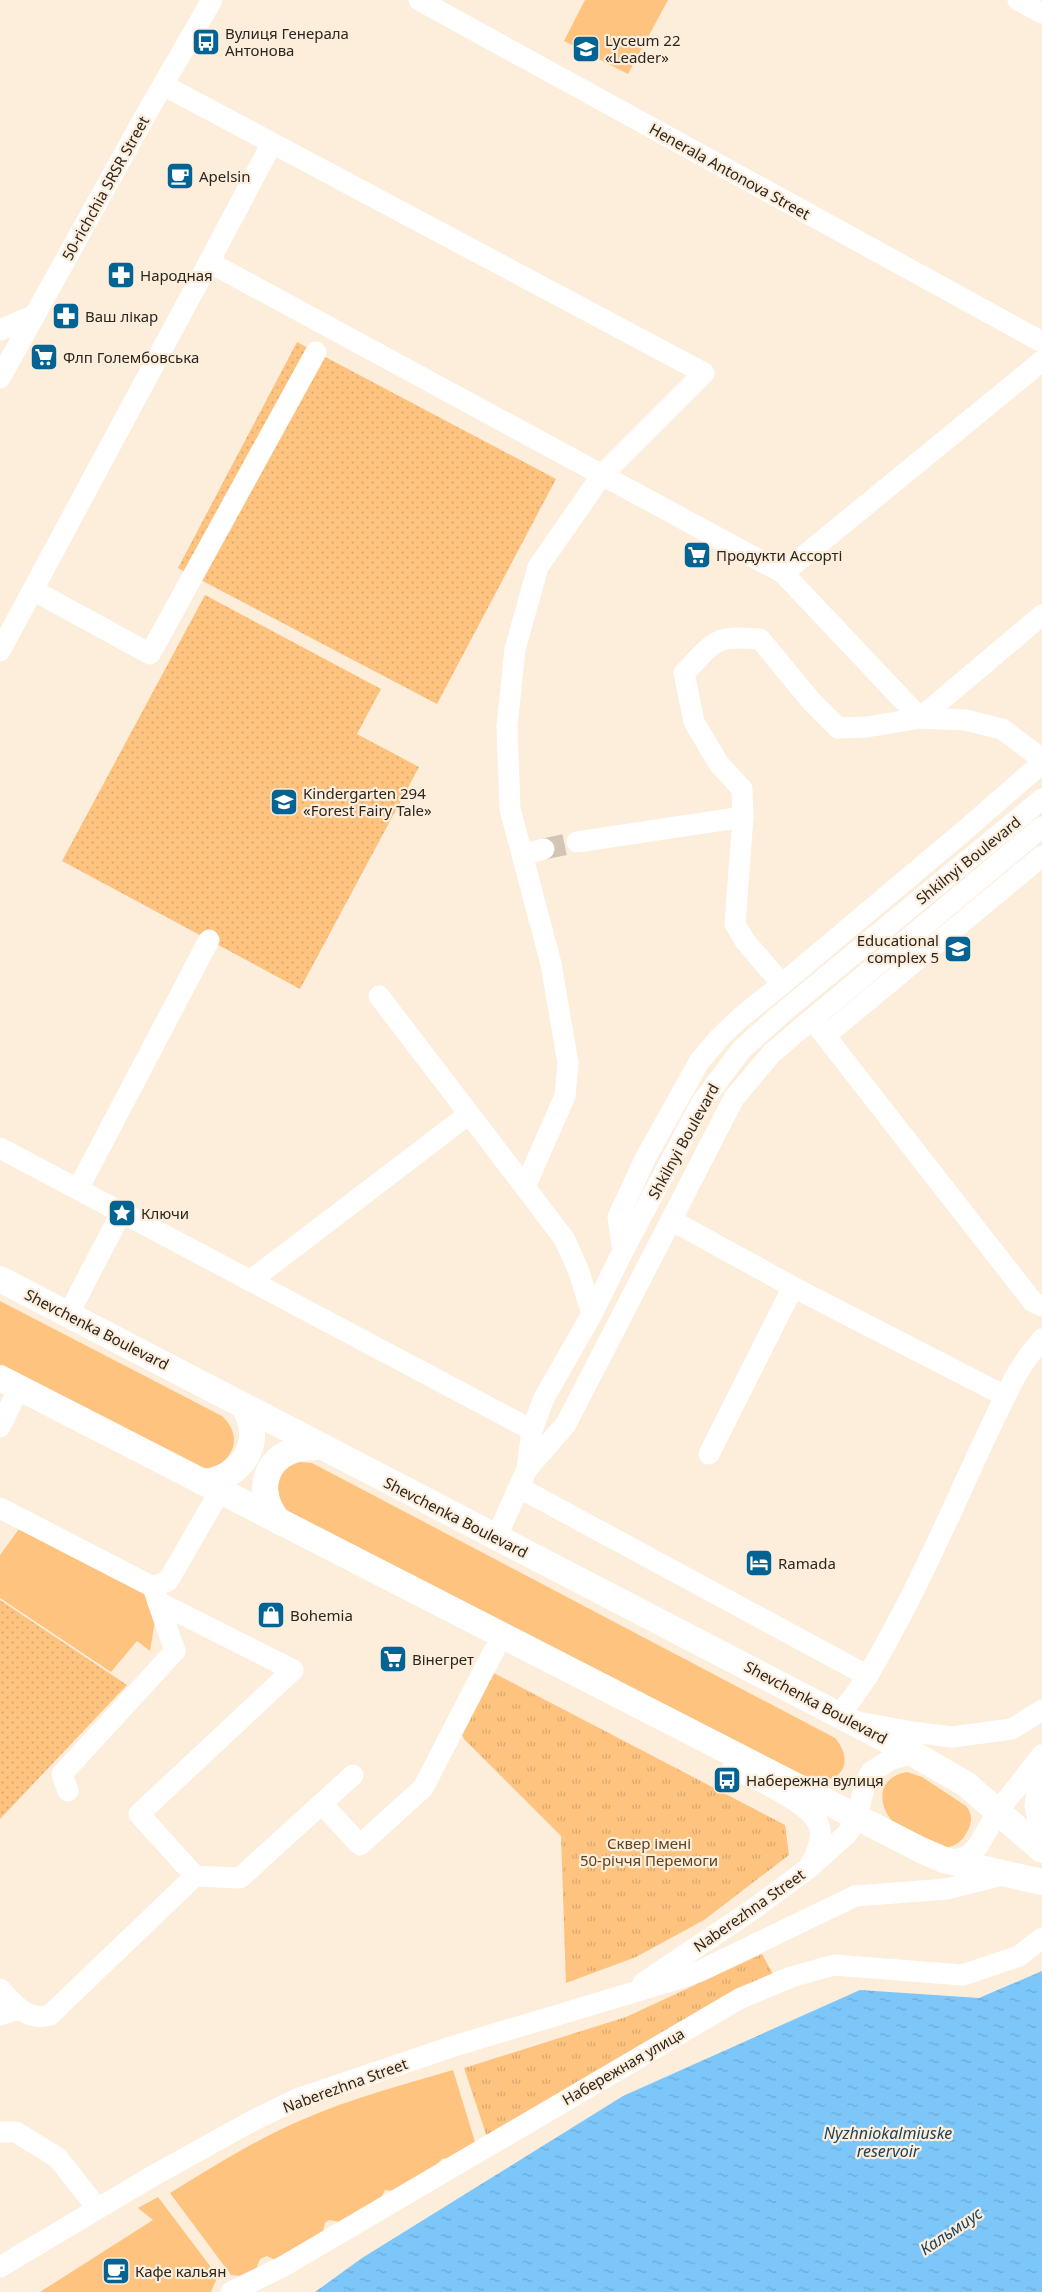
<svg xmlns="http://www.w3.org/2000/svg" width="1042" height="2292" viewBox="0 0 1042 2292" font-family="'Noto Sans',sans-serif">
  <defs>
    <pattern id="park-tufts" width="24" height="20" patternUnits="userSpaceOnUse" patternTransform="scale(1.25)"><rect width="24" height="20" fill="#fdc37f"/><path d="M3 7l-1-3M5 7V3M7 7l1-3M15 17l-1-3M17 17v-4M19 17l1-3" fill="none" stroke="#d9a76d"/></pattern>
    <pattern id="garden-dots" width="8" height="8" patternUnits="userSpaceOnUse" patternTransform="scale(1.25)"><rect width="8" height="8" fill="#fdc37f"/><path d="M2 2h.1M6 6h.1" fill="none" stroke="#d9a76d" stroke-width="1.8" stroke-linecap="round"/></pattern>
    <pattern id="water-ripples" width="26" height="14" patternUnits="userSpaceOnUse" patternTransform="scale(1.25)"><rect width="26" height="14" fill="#7cc6f9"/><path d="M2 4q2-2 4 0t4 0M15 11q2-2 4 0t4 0" fill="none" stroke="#6baad5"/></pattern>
  </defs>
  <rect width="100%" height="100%" fill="#fdeddb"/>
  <!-- grass -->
  <g fill="#fdc37f">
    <polygon points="585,0 668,0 628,74 564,41"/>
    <path d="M0,1301L222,1416C243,1436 235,1459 209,1470L196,1465L0,1365Z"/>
    <path d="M299,1462L312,1463L835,1738C855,1762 842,1784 812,1780L286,1510C273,1489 274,1470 299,1462Z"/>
    <polygon points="19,1529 145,1589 156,1614 150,1651 137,1641 111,1672 0,1598 0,1555"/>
    <path d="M907,1772L922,1777L966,1806C973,1815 972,1823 967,1832C963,1840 955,1848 945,1847C930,1845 906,1829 892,1821C876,1801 879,1777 907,1772Z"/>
    <path d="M453,2070L475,2142L448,2158L442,2159L436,2165L395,2191L385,2190L380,2200L340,2222L329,2220L325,2223L323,2231L277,2261L267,2256L260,2259L257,2266L258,2270L243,2276L231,2275L170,2193C213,2167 256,2139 304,2119C352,2098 403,2085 453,2070Z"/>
    <polygon points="158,2197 213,2270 216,2280 211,2292 40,2292 153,2220 138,2208"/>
  </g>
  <!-- park -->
  <g fill="url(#park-tufts)">
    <polygon points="490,1671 785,1825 789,1855 704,1920 636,1957 566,1983 561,1836 464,1739 461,1733"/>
    <polygon points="762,1954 774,1976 489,2137 486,2134 464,2068 626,2017"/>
  </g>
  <!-- garden -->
  <g fill="url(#garden-dots)">
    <polygon points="297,342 556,479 437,704 178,568"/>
    <polygon points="205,595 381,689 357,734 419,767 300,989 62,861"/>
    <polygon points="0,1600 127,1685 0,1819"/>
  </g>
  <!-- water -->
  <polygon fill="url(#water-ripples)" points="1042,1971 1042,2292 315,2292 362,2258 623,2096 860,1990 979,1998"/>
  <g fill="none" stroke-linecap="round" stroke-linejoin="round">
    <!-- minor-tunnel -->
    <polyline stroke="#d3c5b6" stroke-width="21" stroke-dasharray="21 11" stroke-linecap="butt" points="544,849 577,842"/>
    <!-- minor -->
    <g stroke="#fff" stroke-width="21">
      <polyline points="419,0 1042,342"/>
      <polyline points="1018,0 1042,13"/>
      <polyline points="163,85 704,373 602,475 538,567 515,649 507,727 510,809 551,964 568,1063 565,1096 525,1187 565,1240 579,1272 592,1314"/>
      <polyline points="272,143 209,262 783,573 1042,361"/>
      <polyline points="0,330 35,315"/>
      <polyline points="0,378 149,109 212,0"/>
      <polyline points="783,573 920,718 1042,615"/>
      <polyline points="33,590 150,654 316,352"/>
      <polyline points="0,651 209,262"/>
      <path d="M743,817L742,789L719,764L694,722L684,673C716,641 713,635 760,639L812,702L838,728L867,727L920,718L965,720L1002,729L1042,759"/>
      <polyline points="577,842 743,817 735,924 745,941 782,984 740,1018 719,1038 699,1062 646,1157 618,1217 623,1251"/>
      <polyline points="522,855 544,849"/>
      <polyline points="782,984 964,831 1042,763"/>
      <polyline points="379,996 525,1187"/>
      <polyline points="812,1019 1042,827"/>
      <polyline points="825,1036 1042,856"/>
      <polyline points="0,1148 532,1430"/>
      <polyline points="78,1189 209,940"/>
      <polyline points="671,1220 793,1287 1005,1396"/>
      <polyline points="250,1281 469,1114"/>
      <polyline points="68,1315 121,1213"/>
      <polyline points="0,1427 19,1388"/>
      <polyline points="709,1454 793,1287"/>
      <polyline points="527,1469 566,1424 734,1098 772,1053 812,1019 1033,1302 1042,1306"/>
      <polyline points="520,1488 868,1676"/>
      <polyline points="0,1508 153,1587 158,1602 293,1670 139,1814 195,1876"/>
      <polyline points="496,1538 527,1469 532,1430 544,1398 592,1314 623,1251 702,1102 742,1049 782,1013 1042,799"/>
      <polyline points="153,1587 168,1581 220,1491"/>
      <path d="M839,1714C863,1688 879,1656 896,1625C940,1544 973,1458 1015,1377L1027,1358L1042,1339"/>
      <polyline points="864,1723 912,1732 952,1737 1012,1729 1042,1710"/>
      <polyline points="1041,1756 1035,1806 1042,1837"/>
      <path d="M733,1768C755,1779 815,1804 820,1829C822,1840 816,1856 810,1865"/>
      <polyline points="68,1791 62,1774 175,1651 158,1602"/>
      <polyline points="322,1804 360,1845 423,1788 502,1635"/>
      <polyline points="944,1860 955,1860 968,1856 978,1846 998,1811 1042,1755"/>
      <polyline points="643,1983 752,1910 809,1868 847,1834 857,1817 865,1784 871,1772 890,1760 912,1753"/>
      <path d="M0,1989C14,2004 27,2022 50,2015L195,1876L240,1878L353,1775"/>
      <polyline points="0,2015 19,2009"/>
      <polyline points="0,2132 16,2132 58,2158 97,2208"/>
      <polyline points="0,2267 151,2177 252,2121 297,2099 451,2047 681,1978 700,1971 855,1896 947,1889 1006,1874"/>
      <polyline points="231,2292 282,2267 739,1999 791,1977 834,1965 963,1975 1019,1956 1042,1938"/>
    </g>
    <!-- major -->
    <g stroke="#fff" stroke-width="26">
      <polyline points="0,1279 912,1753 966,1784 1042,1850"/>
      <polyline points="0,1378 921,1850 944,1860 1042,1882"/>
      <path d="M202,1482C232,1480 258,1456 251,1424C250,1418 246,1411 244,1406"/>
      <path d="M280,1522C255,1497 262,1458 298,1449C306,1447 314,1447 322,1447"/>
    </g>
  </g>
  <!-- icons -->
  <defs>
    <g id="bus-square" transform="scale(1.4375)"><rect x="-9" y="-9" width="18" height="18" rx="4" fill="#036393" stroke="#fdeddb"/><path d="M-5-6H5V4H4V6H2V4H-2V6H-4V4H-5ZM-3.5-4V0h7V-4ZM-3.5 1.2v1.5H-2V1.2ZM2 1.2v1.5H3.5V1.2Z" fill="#fff"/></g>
    <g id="school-square" transform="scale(1.4375)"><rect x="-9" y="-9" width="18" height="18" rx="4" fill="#036393" stroke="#fdeddb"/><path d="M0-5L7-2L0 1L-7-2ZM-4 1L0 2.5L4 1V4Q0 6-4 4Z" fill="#fff"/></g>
    <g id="cafe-square" transform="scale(1.4375)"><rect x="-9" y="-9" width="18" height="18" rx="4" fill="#036393" stroke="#fdeddb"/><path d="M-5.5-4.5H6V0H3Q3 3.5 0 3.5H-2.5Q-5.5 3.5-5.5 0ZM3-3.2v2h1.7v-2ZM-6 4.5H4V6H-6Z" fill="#fff"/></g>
    <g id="pharmacy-square" transform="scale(1.4375)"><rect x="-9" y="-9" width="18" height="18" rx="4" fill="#036393" stroke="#fdeddb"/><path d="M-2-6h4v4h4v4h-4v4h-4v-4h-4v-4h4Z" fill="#fff"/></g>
    <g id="supermarket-square" transform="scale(1.4375)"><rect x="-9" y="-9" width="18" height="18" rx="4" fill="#036393" stroke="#fdeddb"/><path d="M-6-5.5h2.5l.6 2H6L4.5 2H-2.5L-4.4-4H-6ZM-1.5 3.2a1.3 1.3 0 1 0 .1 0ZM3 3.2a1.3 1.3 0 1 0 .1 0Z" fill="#fff"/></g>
    <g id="sight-square" transform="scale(1.4375)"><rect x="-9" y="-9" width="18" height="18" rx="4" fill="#036393" stroke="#fdeddb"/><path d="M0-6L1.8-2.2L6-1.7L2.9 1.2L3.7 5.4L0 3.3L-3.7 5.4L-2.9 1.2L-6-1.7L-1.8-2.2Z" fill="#fff"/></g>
    <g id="hotel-square" transform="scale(1.4375)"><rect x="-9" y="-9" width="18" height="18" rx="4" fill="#036393" stroke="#fdeddb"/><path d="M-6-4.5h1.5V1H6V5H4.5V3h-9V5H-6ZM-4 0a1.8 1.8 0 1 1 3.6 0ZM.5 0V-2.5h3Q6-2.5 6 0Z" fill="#fff"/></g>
    <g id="shop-square" transform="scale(1.4375)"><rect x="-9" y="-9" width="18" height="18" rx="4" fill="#036393" stroke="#fdeddb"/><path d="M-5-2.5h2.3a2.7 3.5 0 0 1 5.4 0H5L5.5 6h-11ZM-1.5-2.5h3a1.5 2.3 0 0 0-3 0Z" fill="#fff"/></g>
  </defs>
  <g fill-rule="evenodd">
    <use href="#bus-square" x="206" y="42"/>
    <use href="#school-square" x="586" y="49"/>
    <use href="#cafe-square" x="180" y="176"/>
    <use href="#pharmacy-square" x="121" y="275"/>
    <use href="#pharmacy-square" x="66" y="316"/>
    <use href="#supermarket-square" x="44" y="357"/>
    <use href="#supermarket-square" x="697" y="555"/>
    <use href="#school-square" x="284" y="802"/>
    <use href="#school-square" x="958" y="949"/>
    <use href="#sight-square" x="122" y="1213"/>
    <use href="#hotel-square" x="759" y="1563"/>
    <use href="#shop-square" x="271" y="1615"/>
    <use href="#supermarket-square" x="393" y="1659"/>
    <use href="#bus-square" x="727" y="1780"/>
    <use href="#cafe-square" x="116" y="2271"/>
  </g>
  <g text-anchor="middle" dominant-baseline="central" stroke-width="4.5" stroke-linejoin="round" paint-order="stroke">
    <!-- poi labels -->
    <g font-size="15" fill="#2c2620" stroke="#fdeddb" text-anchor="start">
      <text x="225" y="33">Вулиця Генерала<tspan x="225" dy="17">Антонова</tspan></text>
      <text x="605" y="40">Lyceum 22<tspan x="605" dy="17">«Leader»</tspan></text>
      <text x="199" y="176">Apelsin</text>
      <text x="140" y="275">Народная</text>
      <text x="85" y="316">Ваш лікар</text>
      <text x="63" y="357">Флп Голембовська</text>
      <text x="716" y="555">Продукти Ассорті</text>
      <text x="303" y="793">Kindergarten 294<tspan x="303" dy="17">«Forest Fairy Tale»</tspan></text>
      <text x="939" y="940" text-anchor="end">Educational<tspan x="939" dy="17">complex 5</tspan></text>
      <text x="141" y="1213">Ключи</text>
      <text x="778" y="1563">Ramada</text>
      <text x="290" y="1615">Bohemia</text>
      <text x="412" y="1659">Вінегрет</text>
      <text x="746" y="1780">Набережна вулиця</text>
      <text x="135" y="2271">Кафе кальян</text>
    </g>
    <!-- street labels -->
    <g font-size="15" fill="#2c2620" stroke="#fdeddb">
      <text transform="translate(730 171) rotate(29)">Henerala Antonova Street</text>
      <text transform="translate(105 188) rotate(-61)">50-richchia SRSR Street</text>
      <text transform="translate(968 860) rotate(-39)">Shkilnyi Boulevard</text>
      <text transform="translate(683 1141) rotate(-61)">Shkilnyi Boulevard</text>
      <text transform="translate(97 1329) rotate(27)">Shevchenka Boulevard</text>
      <text transform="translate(456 1517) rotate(27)">Shevchenka Boulevard</text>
      <text transform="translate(816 1702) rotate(28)">Shevchenka Boulevard</text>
      <text transform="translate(749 1910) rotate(-35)">Naberezhna Street</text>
      <text transform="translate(623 2066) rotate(-30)">Набережная улица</text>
      <text transform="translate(345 2085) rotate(-20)">Naberezhna Street</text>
    </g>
    <!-- park labels -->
    <g font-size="15" fill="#604320" stroke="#fdeddb">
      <text x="649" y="1843">Сквер імені<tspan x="649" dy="17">50-річчя Перемоги</tspan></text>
    </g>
    <!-- water labels -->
    <g font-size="16" font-style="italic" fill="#1a435d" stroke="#fdeddb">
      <text x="888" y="2133">Nyzhniokalmiuske<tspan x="888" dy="18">reservoir</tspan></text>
      <text transform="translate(951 2231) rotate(-34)">Кальмиус</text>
    </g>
  </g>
</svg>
